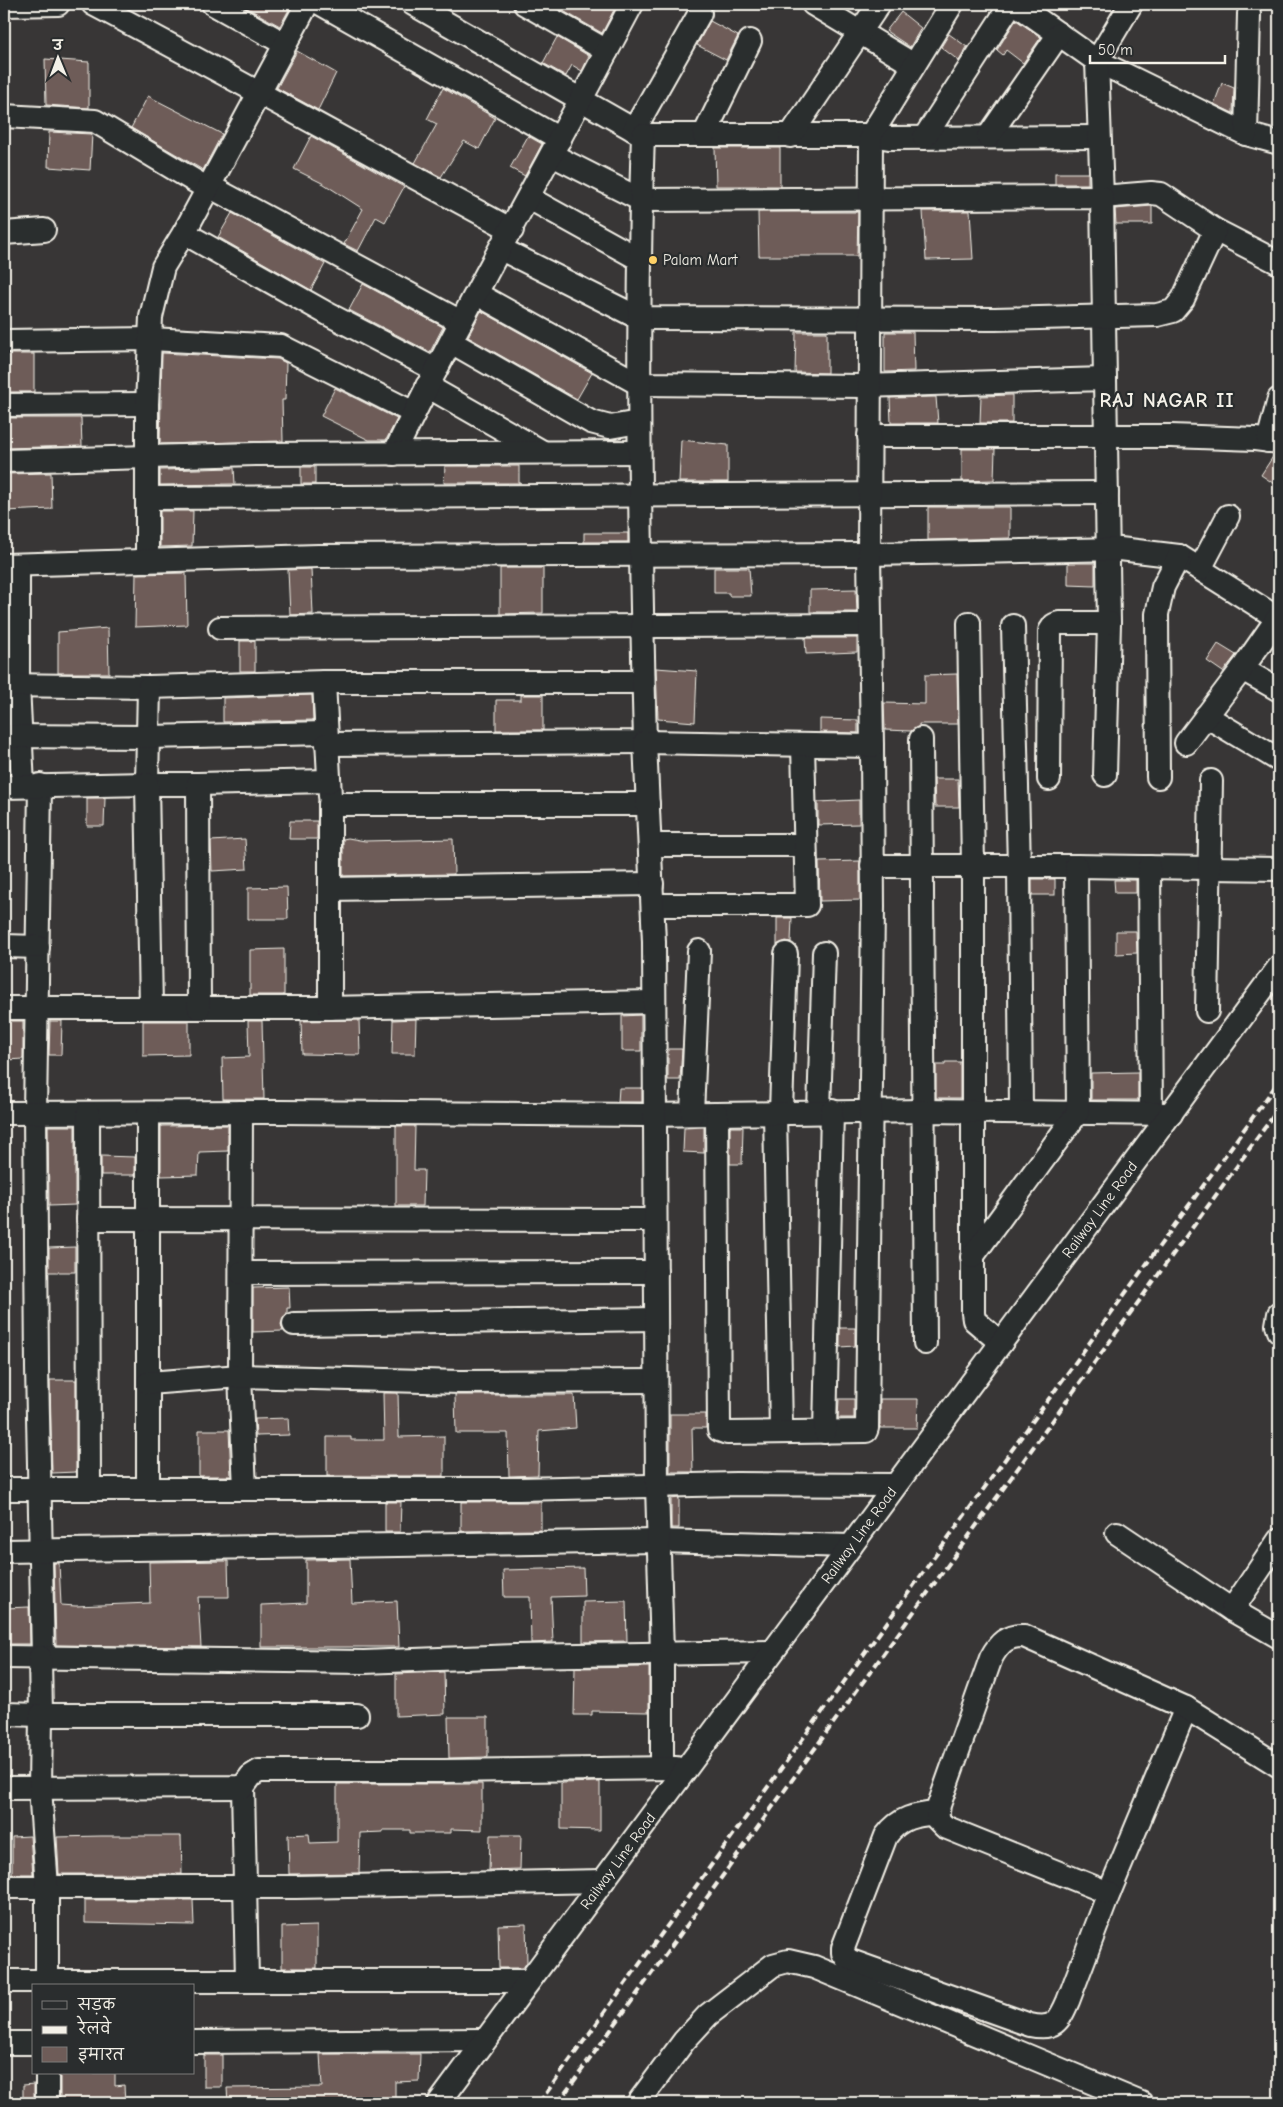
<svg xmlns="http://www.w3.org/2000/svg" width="1283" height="2107" viewBox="0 0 1283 2107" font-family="'Comic Neue','Playpen Sans Deva',sans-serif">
  <rect width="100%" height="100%" fill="#383636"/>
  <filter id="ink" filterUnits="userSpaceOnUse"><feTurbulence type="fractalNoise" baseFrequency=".02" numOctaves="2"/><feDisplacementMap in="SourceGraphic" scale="10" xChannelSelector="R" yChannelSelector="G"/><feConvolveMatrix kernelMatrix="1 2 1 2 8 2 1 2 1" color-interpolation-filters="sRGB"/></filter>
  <g filter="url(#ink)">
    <!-- building -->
    <g fill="#6e5c58" stroke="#f4f1e8">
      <polygon points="240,4 292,4 280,26"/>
      <polygon points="551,4 617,4 602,33"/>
      <polygon points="901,12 921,28 910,47 886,31"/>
      <polygon points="1016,20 1041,37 1023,63 1006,50 1003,55 997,50"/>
      <polygon points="710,21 738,36 726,60 697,45"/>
      <polygon points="949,34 967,47 959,61 941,47"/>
      <polygon points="557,37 589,56 582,71 572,65 566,76 543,63"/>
      <polygon points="297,51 336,73 318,110 277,88"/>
      <polygon points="45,59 89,62 89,108 46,105"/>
      <polygon points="1222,83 1234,88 1233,113 1214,104"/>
      <polygon points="443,88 495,118 479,149 464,141 441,177 415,163 437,124 427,119"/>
      <polygon points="148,96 222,134 203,170 131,128"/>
      <polygon points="49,132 92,134 90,170 48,167"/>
      <polygon points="311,136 404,187 385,222 376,217 358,251 344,244 363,209 324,184 294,169"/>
      <polygon points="528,136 542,144 525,176 510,168"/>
      <polygon points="715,148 780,148 780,186 716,186"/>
      <rect x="1055" y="173" width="33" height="11"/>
      <polygon points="1152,206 1152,224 1116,224 1115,209"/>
      <polygon points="923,211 970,211 973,259 926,260"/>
      <polygon points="758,212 858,212 857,256 759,256"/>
      <polygon points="232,213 325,264 311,290 218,237"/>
      <polygon points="363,284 443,327 430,352 349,310"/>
      <polygon points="481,311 592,373 577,399 468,337"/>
      <polygon points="796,332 827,332 827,373 795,372"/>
      <polygon points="885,332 913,332 914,371 885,372"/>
      <polygon points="162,353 278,359 286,363 285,400 282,400 283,441 160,444"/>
      <rect x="4" y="354" width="30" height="38"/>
      <polygon points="335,388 397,419 386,440 369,440 321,416"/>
      <polygon points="1012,395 1012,423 980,423 981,396"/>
      <polygon points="936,397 938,423 891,423 890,398"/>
      <polygon points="4,418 81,418 82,446 4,448"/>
      <polygon points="681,440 728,445 728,482 679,482"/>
      <polygon points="962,449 995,449 994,480 962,481"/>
      <polygon points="1274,455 1279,455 1279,487 1261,475"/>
      <polygon points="445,466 519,466 519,483 444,483"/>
      <rect x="301" y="467" width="14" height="17"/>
      <polygon points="234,468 235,484 160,485 160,470"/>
      <polygon points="51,473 52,509 4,511 4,474"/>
      <polygon points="928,507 1010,507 1010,538 928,540"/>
      <polygon points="160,511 193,511 192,546 160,547"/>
      <rect x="584" y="533" width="44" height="9"/>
      <polygon points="1068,563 1095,563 1095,586 1068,585"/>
      <polygon points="500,568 543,568 543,613 500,614"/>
      <polygon points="714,568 749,568 751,596 729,596 729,593 714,593"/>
      <polygon points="311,569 313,614 290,615 288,570"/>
      <polygon points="186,573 187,625 135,627 136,574"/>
      <polygon points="856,589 857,612 810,612 810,590"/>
      <polygon points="108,628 109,673 58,673 58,632"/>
      <polygon points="805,638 857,638 857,652 806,654"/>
      <rect x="240" y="641" width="15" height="30"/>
      <polygon points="1218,644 1236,655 1223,672 1207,661"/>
      <polygon points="656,668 697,671 695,722 658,719"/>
      <polygon points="957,674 958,724 919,724 919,726 911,731 885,730 884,703 925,704 925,675"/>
      <polygon points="312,695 313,720 223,722 223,698"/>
      <polygon points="521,695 543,695 543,730 496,730 496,700 521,700"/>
      <polygon points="820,719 858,720 858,733 820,732"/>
      <polygon points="934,779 958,779 959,807 935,807"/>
      <polygon points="87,798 105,798 104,826 87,826"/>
      <polygon points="859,800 859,824 818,825 818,802"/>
      <polygon points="290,821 317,821 317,839 289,839"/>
      <polygon points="348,838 365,841 453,839 454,874 343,876 343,839"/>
      <polygon points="245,839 247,869 212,871 211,841"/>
      <polygon points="860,861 860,900 820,901 819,862"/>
      <rect x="1032" y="879" width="23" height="16"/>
      <polygon points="1114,880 1136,880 1136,893 1115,893"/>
      <polygon points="287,887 288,919 248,919 248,888"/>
      <polygon points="777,918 792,918 791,942 786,941 777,945"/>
      <polygon points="1116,931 1136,931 1137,953 1116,954"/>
      <polygon points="284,949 284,995 250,995 250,950"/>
      <polygon points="641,1015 641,1051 622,1051 622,1016"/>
      <polygon points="416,1019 415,1054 392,1054 393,1020"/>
      <polygon points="359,1020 360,1055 302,1054 301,1021"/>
      <polygon points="7,1021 23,1021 23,1059 7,1060"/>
      <polygon points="50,1021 62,1021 61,1055 49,1055"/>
      <polygon points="143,1021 189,1021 189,1055 143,1056"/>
      <polygon points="248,1021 262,1021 264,1099 223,1099 222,1058 249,1057"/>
      <polygon points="668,1049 682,1049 680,1080 668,1080"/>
      <polygon points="945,1062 960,1062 960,1098 936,1098 936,1065 945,1065"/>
      <polygon points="1138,1072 1138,1100 1091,1100 1091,1073"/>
      <polygon points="619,1088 642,1088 642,1102 618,1102"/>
      <polygon points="228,1125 228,1151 199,1152 198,1175 161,1176 161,1126"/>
      <polygon points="48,1126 75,1126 75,1205 49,1206"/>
      <polygon points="396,1126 415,1126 414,1170 424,1170 423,1206 396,1206"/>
      <polygon points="704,1127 704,1153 683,1152 684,1128"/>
      <polygon points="730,1127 743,1127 742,1164 730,1164"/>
      <polygon points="101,1156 135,1157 135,1175 101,1175"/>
      <polygon points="75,1247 75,1272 49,1272 49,1248"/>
      <polygon points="289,1287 290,1308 287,1308 287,1313 281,1324 283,1331 253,1332 253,1288"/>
      <polygon points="840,1328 855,1328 855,1346 840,1347"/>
      <polygon points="50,1380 76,1380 76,1472 52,1473"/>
      <polygon points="383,1393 398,1393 399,1437 444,1436 444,1476 327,1476 327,1437 351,1437 351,1440 384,1440"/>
      <polygon points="455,1395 574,1395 576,1428 539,1431 538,1475 509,1476 508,1433 456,1433"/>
      <polygon points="839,1399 854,1399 854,1418 838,1418"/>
      <polygon points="880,1399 918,1399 917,1428 880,1428"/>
      <polygon points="670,1414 706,1414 706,1428 692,1428 693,1472 670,1472"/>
      <polygon points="288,1418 289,1435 256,1436 255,1419"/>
      <polygon points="199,1430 229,1430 231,1476 199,1476"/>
      <polygon points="679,1498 679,1528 671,1528 671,1499"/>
      <polygon points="385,1502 401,1502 400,1532 385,1532"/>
      <polygon points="461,1502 541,1502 541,1530 461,1531"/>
      <polygon points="350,1559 352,1603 397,1601 399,1647 261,1647 261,1605 306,1603 306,1560"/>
      <polygon points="228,1561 229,1597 198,1597 201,1647 56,1645 54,1563 59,1563 61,1605 76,1606 150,1603 149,1562"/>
      <polygon points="583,1568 584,1596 551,1597 553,1642 531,1643 530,1597 504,1597 503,1570"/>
      <polygon points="626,1601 627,1641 583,1642 583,1602"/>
      <polygon points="29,1607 30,1644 6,1644 5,1608"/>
      <polygon points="649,1667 649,1712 592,1711 592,1715 574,1715 575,1668"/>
      <polygon points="444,1672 445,1714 396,1716 396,1674"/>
      <polygon points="448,1717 488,1717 488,1757 449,1758"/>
      <polygon points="600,1782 600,1830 561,1829 561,1783"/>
      <polygon points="337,1784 482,1784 482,1830 451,1829 451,1833 410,1833 410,1830 383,1830 383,1832 360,1833 359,1873 289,1874 288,1835 309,1834 310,1843 337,1842"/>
      <polygon points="490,1835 521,1835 520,1869 489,1870"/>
      <polygon points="30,1836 33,1874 12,1874 12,1837"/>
      <polygon points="101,1836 181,1836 182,1874 59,1874 57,1837"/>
      <polygon points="85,1900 193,1900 194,1925 85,1923"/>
      <polygon points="526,1924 527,1962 523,1968 499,1968 498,1925"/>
      <polygon points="317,1926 317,1968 282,1968 282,1927"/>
      <polygon points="320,2054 420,2054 419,2081 395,2082 395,2103 228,2103 227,2088 322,2087"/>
      <rect x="204" y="2055" width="18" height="32"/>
      <polygon points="60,2073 115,2073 115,2086 124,2085 125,2103 60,2103"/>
      <polygon points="34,2084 34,2103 23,2103 23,2085"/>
    </g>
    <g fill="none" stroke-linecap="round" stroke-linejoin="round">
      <!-- minor casing -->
      <g stroke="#f4f1e8" stroke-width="26">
        <g id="minor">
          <path d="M93,4C234,78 372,155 512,230"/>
          <polyline points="213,4 285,44"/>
          <polyline points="321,4 560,139"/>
          <polyline points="413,4 643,135 871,135 889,138 1099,137"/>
          <polyline points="525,4 607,51"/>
          <polyline points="813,4 914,65"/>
          <polyline points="1016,4 1097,61 1246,134 1279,143"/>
          <polyline points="1131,4 1097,61 1102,197 1151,193 1161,194 1215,230 1279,263"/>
          <polyline points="4,5 58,4"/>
          <polyline points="4,116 95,121 208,189"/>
          <polyline points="634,130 700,13"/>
          <polyline points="1246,134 1249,14"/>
          <polyline points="704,135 750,41"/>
          <polyline points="790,136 879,4"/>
          <polyline points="988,137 1059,34"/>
          <polyline points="924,138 1011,4"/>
          <polyline points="552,155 641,200 1102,197 1109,623 1105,775"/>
          <polyline points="209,186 461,322"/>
          <polyline points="529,198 639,259"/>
          <polyline points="4,233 44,230"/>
          <polyline points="184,233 328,314 436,370"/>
          <polyline points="501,249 639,318 995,319 1157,315 1173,311 1183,299 1215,230"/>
          <polyline points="477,294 639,384 863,386 1105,379"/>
          <polyline points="4,341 151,339 281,346 414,413"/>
          <polyline points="451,342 591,422 610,427 639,422"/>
          <polyline points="427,386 541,451"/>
          <polyline points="4,405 147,404"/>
          <polyline points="869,436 1171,436 1255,439 1279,442"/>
          <polyline points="1268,441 1279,399"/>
          <path d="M394,454C468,301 553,154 632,4"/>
          <polyline points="4,461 255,454 639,452"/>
          <polyline points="147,498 1107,493"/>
          <polyline points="147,561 147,404 151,317 163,267 185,231 307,4"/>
          <polyline points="4,565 318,556 869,554 1120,549 1179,556 1279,619"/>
          <polyline points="18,565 18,685 23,786"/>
          <polyline points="1200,569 1228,516"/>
          <polyline points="969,623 973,866 973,1313 974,1320 1001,1343"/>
          <polyline points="1013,626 1019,866 1021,1112"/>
          <polyline points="220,628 869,625"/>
          <polyline points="1242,669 1279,690"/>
          <polyline points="324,682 330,796"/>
          <polyline points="4,685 149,687 324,682 643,682"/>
          <polyline points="149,687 147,784 198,784"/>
          <polyline points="1206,716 1279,760"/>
          <polyline points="4,736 148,737 326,733"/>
          <polyline points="921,739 925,1343"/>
          <polyline points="1186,743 1242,669 1279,616"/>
          <path d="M327,744L645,742C640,539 636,337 643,135"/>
          <polyline points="1158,777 1157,614 1163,587 1179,556"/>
          <polyline points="1049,779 1050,631 1054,625 1059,623 1109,623"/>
          <polyline points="40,785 35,1113 37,1368 43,1657"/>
          <polyline points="4,787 147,784 151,1008"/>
          <polyline points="650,845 805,845"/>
          <polyline points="872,866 1076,866 1279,869"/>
          <polyline points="1149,867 1151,1113"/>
          <polyline points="330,889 652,884"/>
          <polyline points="653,905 807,905 803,745"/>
          <polyline points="4,946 38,947"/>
          <polyline points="4,1008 323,1008 654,1002"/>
          <polyline points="199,1008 198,784 329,781"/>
          <polyline points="330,1008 330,804 648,804"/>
          <polyline points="1207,1011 1211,781"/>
          <polyline points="819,1111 824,953"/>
          <polyline points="241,1112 240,1376 245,1489"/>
          <polyline points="775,1112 781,1431"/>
          <polyline points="781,1112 786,954"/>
          <polyline points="4,1113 282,1112 644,1115 924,1111 1171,1114"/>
          <polyline points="88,1113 89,1489"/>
          <polyline points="148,1113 148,1489"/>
          <polyline points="692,1114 699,951"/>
          <polyline points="717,1114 719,1430 727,1433 866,1431 867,1428 873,906 872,746"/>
          <polyline points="88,1219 655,1220"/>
          <polyline points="972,1257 1078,1112 1076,866"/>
          <polyline points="241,1273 656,1272"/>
          <polyline points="1279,1314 1277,1325 1279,1331"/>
          <polyline points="294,1324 656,1319"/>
          <polyline points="148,1383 240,1376 460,1382 656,1381"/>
          <polyline points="825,1432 832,1111"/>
          <polyline points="4,1489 519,1489 736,1484 895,1485"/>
          <polyline points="1117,1533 1232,1610 1279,1637"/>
          <polyline points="4,1551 658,1541 851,1546"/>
          <polyline points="1232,1610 1279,1540"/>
          <polyline points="4,1657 364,1662 515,1656 772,1652"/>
          <polyline points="4,1714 41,1715 40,1657"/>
          <polyline points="662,1768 662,1653 657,1486 654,942 645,742 872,746 869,554 871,135 952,4"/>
          <polyline points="243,1787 247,1980"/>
          <polyline points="4,1788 243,1787 251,1776 259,1771 444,1771 676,1768"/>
          <path d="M937,1813C915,1815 900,1817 886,1836L843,1948V1953L848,1960L1030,2025C1054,2030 1059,2022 1068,2001L1109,1893L1186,1708"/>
          <polyline points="4,1887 296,1887 603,1881"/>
          <path d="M1109,1893L945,1827L937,1819L939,1805L991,1658C999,1643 1007,1635 1024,1636L1186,1708L1279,1766"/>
          <polyline points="4,1981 529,1981"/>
          <polyline points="47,1986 47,1887 40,1788 41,1715 357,1715"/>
          <polyline points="194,2042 485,2040"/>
          <polyline points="4,2043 34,2043"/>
          <polyline points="47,2103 47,2073"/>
          <path id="s1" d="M439,2103L1279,967"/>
          <polyline points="638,2103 684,2041 708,2015 773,1965 788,1961 814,1967 1141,2103"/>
        </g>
      </g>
      <!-- minor -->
      <use href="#minor" stroke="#2a2d2e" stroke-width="22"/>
      <!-- rail -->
      <g stroke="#f4f1e8" stroke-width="4" stroke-dasharray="8 4" stroke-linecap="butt">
        <polyline points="539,2103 1279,1081"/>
        <polyline points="558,2103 1279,1108"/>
      </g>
    </g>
  </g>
  <!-- markers -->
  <circle fill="#ffd166" stroke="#2a2d2e" stroke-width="2" cx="653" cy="260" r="5"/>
  <g text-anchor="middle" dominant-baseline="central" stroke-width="4.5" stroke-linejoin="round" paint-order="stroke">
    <!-- poi labels -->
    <g font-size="15" fill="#f4f1e8" stroke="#2a2d2e" text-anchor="start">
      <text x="663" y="260">Palam Mart</text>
    </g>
    <!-- street labels -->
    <g font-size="15" fill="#f4f1e8" stroke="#2a2d2e">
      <text stroke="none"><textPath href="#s1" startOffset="1111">Railway Line Road</textPath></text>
      <text stroke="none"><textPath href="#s1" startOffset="706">Railway Line Road</textPath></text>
      <text stroke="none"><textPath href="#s1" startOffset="301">Railway Line Road</textPath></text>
    </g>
    <!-- district labels -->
    <g font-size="20" font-weight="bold" letter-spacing="1" fill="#f4f1e8" stroke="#2a2d2e">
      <text x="1167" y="400">RAJ NAGAR II</text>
    </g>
  </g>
  <!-- margin -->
  <rect width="1283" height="2107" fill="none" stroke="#2a2d2e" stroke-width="20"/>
  <rect x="10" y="10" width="1263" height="2087" fill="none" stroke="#f4f1e8" stroke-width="2" filter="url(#ink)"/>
  <!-- legend -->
  <rect x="32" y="1984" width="162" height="90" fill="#2a2d2e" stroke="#7b7b78"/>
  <rect x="42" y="2001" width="25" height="8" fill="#2a2d2e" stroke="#7b7b78"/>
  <text x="78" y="2010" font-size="15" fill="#f4f1e8">सड़क</text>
  <rect x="42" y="2026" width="25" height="8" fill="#f4f1e8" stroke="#7b7b78"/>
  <text x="78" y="2034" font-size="15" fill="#f4f1e8">रेलवे</text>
  <rect x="42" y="2047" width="25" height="15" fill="#6e5c58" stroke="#7b7b78"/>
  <text x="78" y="2060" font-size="15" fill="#f4f1e8">इमारत</text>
  <!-- north arrow -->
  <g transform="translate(58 58) rotate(359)" stroke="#2a2d2e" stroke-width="4" paint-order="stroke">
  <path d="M0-4L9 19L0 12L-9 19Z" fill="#f4f1e8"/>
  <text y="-8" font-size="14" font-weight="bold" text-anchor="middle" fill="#f4f1e8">उ</text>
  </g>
  <!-- scale -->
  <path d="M1090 55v8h135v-8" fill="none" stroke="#f4f1e8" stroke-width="2.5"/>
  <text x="1098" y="55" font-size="15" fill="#f4f1e8" stroke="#2a2d2e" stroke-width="4" paint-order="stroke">50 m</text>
</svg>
